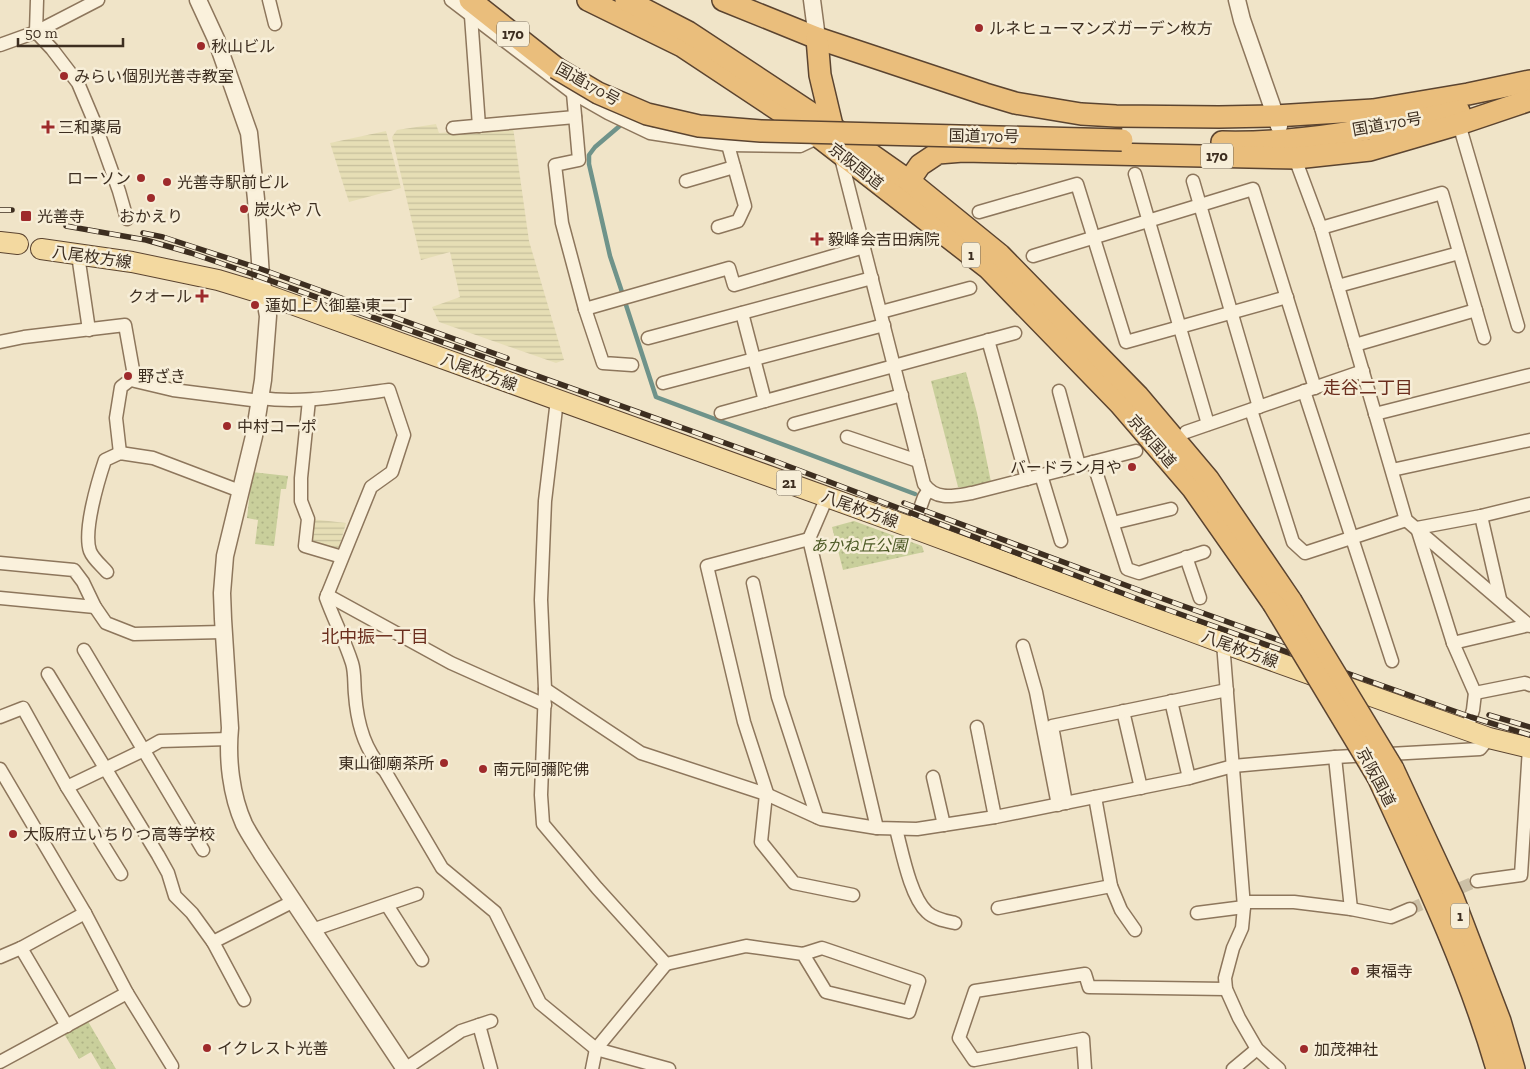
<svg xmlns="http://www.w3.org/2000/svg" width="1530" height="1069" viewBox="0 0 1530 1069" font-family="'Zilla Slab','Noto Sans JP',serif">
  <defs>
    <pattern id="farmland-rules" width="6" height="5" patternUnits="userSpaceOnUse" patternTransform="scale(1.25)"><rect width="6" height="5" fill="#e6deb5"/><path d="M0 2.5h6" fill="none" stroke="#c6bf9b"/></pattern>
    <pattern id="park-dots" width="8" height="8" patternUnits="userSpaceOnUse" patternTransform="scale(1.25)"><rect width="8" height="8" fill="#c9cf9b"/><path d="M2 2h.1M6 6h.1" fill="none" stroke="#aeb285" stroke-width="1.8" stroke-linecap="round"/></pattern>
  </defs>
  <rect width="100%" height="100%" fill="#f0e4c8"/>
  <!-- farmland -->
  <g fill="url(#farmland-rules)">
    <polygon points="436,124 439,133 513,127 529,241 564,360 556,363 439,322 432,307 460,297 450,252 421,260 392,137 397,130"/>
    <polygon points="386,131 401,188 349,202 330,143"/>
    <polygon points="311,519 346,523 338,551 309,544"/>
  </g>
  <!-- park -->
  <g fill="url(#park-dots)">
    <polygon points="966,372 977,413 991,482 969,488 958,487 931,381"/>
    <polygon points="252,472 288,476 286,489 281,489 274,546 255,544 258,520 247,518"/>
    <polygon points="854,521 922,546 924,552 843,570 832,527"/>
    <polygon points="86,1018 116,1069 101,1069 91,1052 79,1059 63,1032"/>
  </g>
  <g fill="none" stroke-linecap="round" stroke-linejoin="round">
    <!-- stream -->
    <g stroke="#6f938a" stroke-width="4.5">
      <polyline points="622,292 610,256 589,164 589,155 595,147 622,124"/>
      <polyline points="626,305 656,397 915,494"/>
    </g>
    <!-- minor-tunnel -->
    <polyline stroke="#ccc0a6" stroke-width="12" stroke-dasharray="12 6" stroke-linecap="butt" points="1410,909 1477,881"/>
    <!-- minor casing -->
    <g stroke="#8d765c" stroke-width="15">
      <g id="minor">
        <polyline points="37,0 36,32 52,49 78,83 94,121 119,191 127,219"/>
        <polyline points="269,0 275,24"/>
        <polyline points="451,0 573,93 608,113 650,133 728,145 800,146 819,137"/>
        <polyline points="471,16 479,126"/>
        <polyline points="0,45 36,32 98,0"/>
        <polyline points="573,93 579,160 555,165 562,223 585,309 603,363 632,365"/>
        <polyline points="1459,124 1518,326"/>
        <polyline points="453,128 575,117"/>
        <polyline points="1293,153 1321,228 1406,520 1530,626"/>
        <path d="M840,154L924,484C936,501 954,496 972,493L1136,451"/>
        <polyline points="1135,174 1208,424"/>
        <polyline points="686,181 734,167"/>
        <polyline points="1193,181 1259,407"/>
        <polyline points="979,212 1077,184 1126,342 1287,297"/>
        <polyline points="718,227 738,221 745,206 728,145"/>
        <polyline points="1321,228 1442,193 1484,338"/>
        <polyline points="78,255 89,330"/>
        <polyline points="1033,256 1253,189 1315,388"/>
        <polyline points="1338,286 1459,253"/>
        <polyline points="585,309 729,268 734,285 864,247"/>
        <polyline points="881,312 970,288"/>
        <polyline points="742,313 765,401"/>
        <polyline points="648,338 872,278"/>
        <polyline points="988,340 1027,479"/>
        <polyline points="0,342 24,337 125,325 135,381 173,390 252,400"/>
        <polyline points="1355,345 1476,310"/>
        <polyline points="663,383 884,325"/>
        <polyline points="1059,391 1079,465"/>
        <polyline points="1304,391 1392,661"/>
        <path d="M260,398C304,404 346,395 389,390L404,435L392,472L371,487L326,598C334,620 345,641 352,663C355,672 354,684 355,694C357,722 364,751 385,771L442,868L495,912L540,1003L596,1049L669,1069"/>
        <polyline points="309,400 301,478 301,501 308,519 305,546 342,557"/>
        <polyline points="557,400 545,501 541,600 545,689 541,795 543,824 597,888 666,964 746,946 803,954 826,992 909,1012 919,981 822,948 803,954"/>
        <polyline points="1251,410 1293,542 1305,553 1406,520"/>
        <polyline points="721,413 1015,333"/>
        <polyline points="1375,414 1530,375"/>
        <polyline points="794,424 902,395"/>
        <polyline points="1186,432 1363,371"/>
        <polyline points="847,437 918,461"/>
        <polyline points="120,453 116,418 121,387 134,377"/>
        <polyline points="1093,462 1127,569 1139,573 1204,552"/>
        <polyline points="1392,470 1530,440"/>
        <polyline points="1041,475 1061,541"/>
        <polyline points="827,497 809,539 877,828"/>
        <polyline points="1481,516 1500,599"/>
        <polyline points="1113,523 1171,509"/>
        <polyline points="913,528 924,497 928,491"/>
        <polyline points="1417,528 1453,643 1475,693 1473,710 1467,729"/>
        <polyline points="1417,528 1481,516 1530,504"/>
        <polyline points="1186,557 1200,598"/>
        <polyline points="0,563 74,570 83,582 95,607 106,623 134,634 223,632"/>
        <path d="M107,572C102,566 93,559 90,551C83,531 98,481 105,460L120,453L153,458L240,491"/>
        <polyline points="753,583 778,697 817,817"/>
        <polyline points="327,595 451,663 545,705"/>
        <polyline points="0,598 95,607"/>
        <polyline points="1223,643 1244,907 1242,928 1233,948 1225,978 1226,989 1239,1018 1257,1049 1279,1069"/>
        <polyline points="1453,643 1529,625"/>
        <polyline points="1023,646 1036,692 1058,805"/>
        <polyline points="84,650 203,850"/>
        <polyline points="48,674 158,855 168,873 175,896 192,913 213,942 244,1000"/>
        <polyline points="545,689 641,753 766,794 821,819 877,828 917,829 995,817 1189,778 1233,766 1335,757 1480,749 1489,738"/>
        <polyline points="1475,693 1525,683 1530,685"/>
        <polyline points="1171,701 1189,778"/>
        <polyline points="1123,711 1141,788"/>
        <polyline points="0,717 23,708 67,787 121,874"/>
        <polyline points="977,727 995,817"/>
        <polyline points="1335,757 1351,909"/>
        <polyline points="0,769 85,913 127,993 172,1066"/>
        <polyline points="933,777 944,825"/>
        <polyline points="67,787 144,750 160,741 229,739"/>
        <polyline points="766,794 761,842 794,883 853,895"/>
        <polyline points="768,796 744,722 707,566 809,539"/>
        <polyline points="1095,797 1111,886 1121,910 1135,930"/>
        <polyline points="1066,803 1052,726 1227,690"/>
        <path d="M896,829C902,851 910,896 927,912C934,919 946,921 955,923"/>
        <polyline points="1477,881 1521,875 1529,748"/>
        <polyline points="1244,902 1294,902 1351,909 1391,917 1410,909"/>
        <polyline points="387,905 422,960"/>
        <polyline points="998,908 1111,886"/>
        <polyline points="1197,913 1244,907"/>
        <polyline points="312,930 417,894"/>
        <polyline points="213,942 294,901"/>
        <polyline points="21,948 67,1026"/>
        <polyline points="0,957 21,948 85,913"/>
        <polyline points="479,1025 491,1069"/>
        <polyline points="0,1062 127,993"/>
        <polyline points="405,1069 461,1031 491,1021"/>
        <polyline points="592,1069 596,1049 666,964"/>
        <polyline points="1085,1069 1083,1039 974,1060 959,1038 975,991 1085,974 1089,987 1226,989"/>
        <polyline points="1233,1069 1257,1049"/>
      </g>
    </g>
    <!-- tertiary casing -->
    <g stroke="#8d765c" stroke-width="19">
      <g id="tertiary">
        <path d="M198,0L216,39L249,133L256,199L261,277L268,316L263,380L254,436L225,556L222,593L223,619L230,728C227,759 231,795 244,824C249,834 256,844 262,854L405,1069"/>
        <polyline points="812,0 817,38"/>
        <polyline points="1237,0 1242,20 1279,126"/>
      </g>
    </g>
    <!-- primary casing -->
    <g stroke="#5b4430" stroke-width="22">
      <g id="primary">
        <polyline points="0,242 18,244"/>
        <polyline points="41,249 132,262 218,280 264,294 913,528 1223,643 1489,738 1530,748"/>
      </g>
    </g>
    <!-- trunk casing -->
    <g stroke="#5b4430" stroke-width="24">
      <g id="trunk">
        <polyline points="470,0 556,68"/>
        <polyline points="588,0 682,46 819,137 988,268 1120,404 1193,489 1273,603"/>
        <polyline points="626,0 688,32 832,127 909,181 1000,255 1138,396 1208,479 1291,601"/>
        <polyline points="723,0 817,38 985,94 1015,103 1081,114 1116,116 1219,117 1275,116 1373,110 1468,94 1530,81"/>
        <polyline points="817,38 820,75 834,134"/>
        <path d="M1222,142C1301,144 1381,128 1459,111"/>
        <polyline points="909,181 920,165 938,153 963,151 1296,158 1370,150 1459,124 1530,100"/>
        <polyline points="1393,769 1453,898 1500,1021 1514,1069"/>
        <path d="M1378,777C1422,872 1468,968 1497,1069"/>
      </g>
    </g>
    <!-- minor -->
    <use href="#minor" stroke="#faf1dc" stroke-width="12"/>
    <!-- tertiary -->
    <use href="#tertiary" stroke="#faf1dc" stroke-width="16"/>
    <!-- primary -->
    <use href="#primary" stroke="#f3d9a0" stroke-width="20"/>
    <!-- trunk -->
    <use href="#trunk" stroke="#eabe7c" stroke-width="21"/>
    <!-- rail casing -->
    <g stroke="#3d2e20" stroke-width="5.5">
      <g id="rail">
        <polyline points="0,210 12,210"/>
        <polyline points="66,226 146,240 191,253 249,273 764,457 1143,601 1471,717 1530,735"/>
        <polyline points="143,233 163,237 261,269 507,358"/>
        <polyline points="904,503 1144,592 1298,647"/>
        <polyline points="1489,715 1530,727"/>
      </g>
    </g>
    <!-- rail -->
    <use href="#rail" stroke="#f7eed8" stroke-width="4" stroke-dasharray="11" stroke-linecap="butt"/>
    <!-- trunk-bridge casing -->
    <g stroke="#5b4430" stroke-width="24" stroke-linecap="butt">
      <g id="trunk-bridge">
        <polyline points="556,68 598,93 647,114 699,126 761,131 1122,140"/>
        <polyline points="1291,601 1393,769"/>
        <polyline points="1273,603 1378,777"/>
      </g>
    </g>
    <!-- trunk-bridge -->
    <use href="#trunk-bridge" stroke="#eabe7c" stroke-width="21"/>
  </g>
  <!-- markers -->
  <g fill="#9e2a2b" stroke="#f7eed8" stroke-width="2">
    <circle cx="979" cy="28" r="5"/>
    <circle cx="201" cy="46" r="5"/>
    <circle cx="64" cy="76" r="5"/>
    <path d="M45.5 119.5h5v5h5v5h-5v5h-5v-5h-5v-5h5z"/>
    <circle cx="141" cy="178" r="5"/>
    <circle cx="167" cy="182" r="5"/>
    <circle cx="151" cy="198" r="5"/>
    <circle cx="244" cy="209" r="5"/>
    <rect x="20" y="210" width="12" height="12" rx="2.5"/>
    <path d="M814.5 231.5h5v5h5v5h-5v5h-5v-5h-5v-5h5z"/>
    <path d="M199.5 288.5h5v5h5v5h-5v5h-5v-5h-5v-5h5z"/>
    <circle cx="255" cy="305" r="5"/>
    <circle cx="128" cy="376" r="5"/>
    <circle cx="227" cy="426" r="5"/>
    <circle cx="1132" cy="467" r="5"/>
    <circle cx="444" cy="763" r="5"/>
    <circle cx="483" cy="769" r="5"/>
    <circle cx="13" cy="834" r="5"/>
    <circle cx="1355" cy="971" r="5"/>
    <circle cx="207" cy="1048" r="5"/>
    <circle cx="1304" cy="1049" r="5"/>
  </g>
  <g text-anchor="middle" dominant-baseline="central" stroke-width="5" stroke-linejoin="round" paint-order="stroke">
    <!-- shield labels -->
    <g fill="#f7eed8" stroke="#756857" stroke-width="1">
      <rect x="497" y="21.5" width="32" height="25" rx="4"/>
      <rect x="1201" y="143.5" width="32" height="25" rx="4"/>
      <rect x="962" y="242.5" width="18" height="25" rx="4"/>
      <rect x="776.5" y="470.5" width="25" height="25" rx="4"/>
      <rect x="1451" y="903.5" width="18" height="25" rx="4"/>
    </g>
    <g font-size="15" font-weight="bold" fill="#3d2e20">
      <text x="513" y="34">170</text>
      <text x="1217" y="156">170</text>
      <text x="971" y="255">1</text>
      <text x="789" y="483">21</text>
      <text x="1460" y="916">1</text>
    </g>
    <!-- poi labels -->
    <g font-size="16" fill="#3d2e20" stroke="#f7eed8" text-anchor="start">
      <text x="989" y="28">ルネヒューマンズガーデン枚方</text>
      <text x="211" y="46">秋山ビル</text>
      <text x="74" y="76">みらい個別光善寺教室</text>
      <text x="58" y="127">三和薬局</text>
      <text x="131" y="178" text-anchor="end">ローソン</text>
      <text x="177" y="182">光善寺駅前ビル</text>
      <text x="254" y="209">炭火や 八</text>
      <text x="37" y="216">光善寺</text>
      <text x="151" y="216" text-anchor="middle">おかえり</text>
      <text x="828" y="239">毅峰会吉田病院</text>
      <text x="192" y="296" text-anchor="end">クオール</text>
      <text x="265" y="305">蓮如上人御墓 東二丁</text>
      <text x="138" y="376">野ざき</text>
      <text x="237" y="426">中村コーポ</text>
      <text x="1122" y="467" text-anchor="end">バードラン月や</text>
      <text x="434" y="763" text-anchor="end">東山御廟茶所</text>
      <text x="493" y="769">南元阿彌陀佛</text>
      <text x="23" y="834">大阪府立いちりつ高等学校</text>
      <text x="1365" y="971">東福寺</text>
      <text x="217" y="1048">イクレスト光善</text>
      <text x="1314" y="1049">加茂神社</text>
    </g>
    <!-- street labels -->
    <g font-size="16" fill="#3d2e20" stroke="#f7eed8">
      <text transform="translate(588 84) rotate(29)">国道170号</text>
      <text transform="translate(1387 124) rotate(-10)">国道170号</text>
      <text transform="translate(984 136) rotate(1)">国道170号</text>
      <text transform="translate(856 166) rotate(38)">京阪国道</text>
      <text transform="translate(92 257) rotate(8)">八尾枚方線</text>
      <text transform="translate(479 372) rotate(20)">八尾枚方線</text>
      <text transform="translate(1152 441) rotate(49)">京阪国道</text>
      <text transform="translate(860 509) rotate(20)">八尾枚方線</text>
      <text transform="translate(1240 649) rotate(20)">八尾枚方線</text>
      <text transform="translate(1376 777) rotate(62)">京阪国道</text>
    </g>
    <!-- park labels -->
    <g font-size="16" font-style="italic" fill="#4d5a26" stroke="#f7eed8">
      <text x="859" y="545">あかね丘公園</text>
    </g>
    <!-- neighbourhood labels -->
    <g font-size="18" fill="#6b2e1e" stroke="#f7eed8">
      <text x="1368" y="388">走谷二丁目</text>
      <text x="375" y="637">北中振一丁目</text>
    </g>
  </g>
  <!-- scale -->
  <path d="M18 38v8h105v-8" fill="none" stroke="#3d2e20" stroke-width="2.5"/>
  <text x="25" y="38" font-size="15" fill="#3d2e20" stroke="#f7eed8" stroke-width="4" paint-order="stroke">50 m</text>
</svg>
